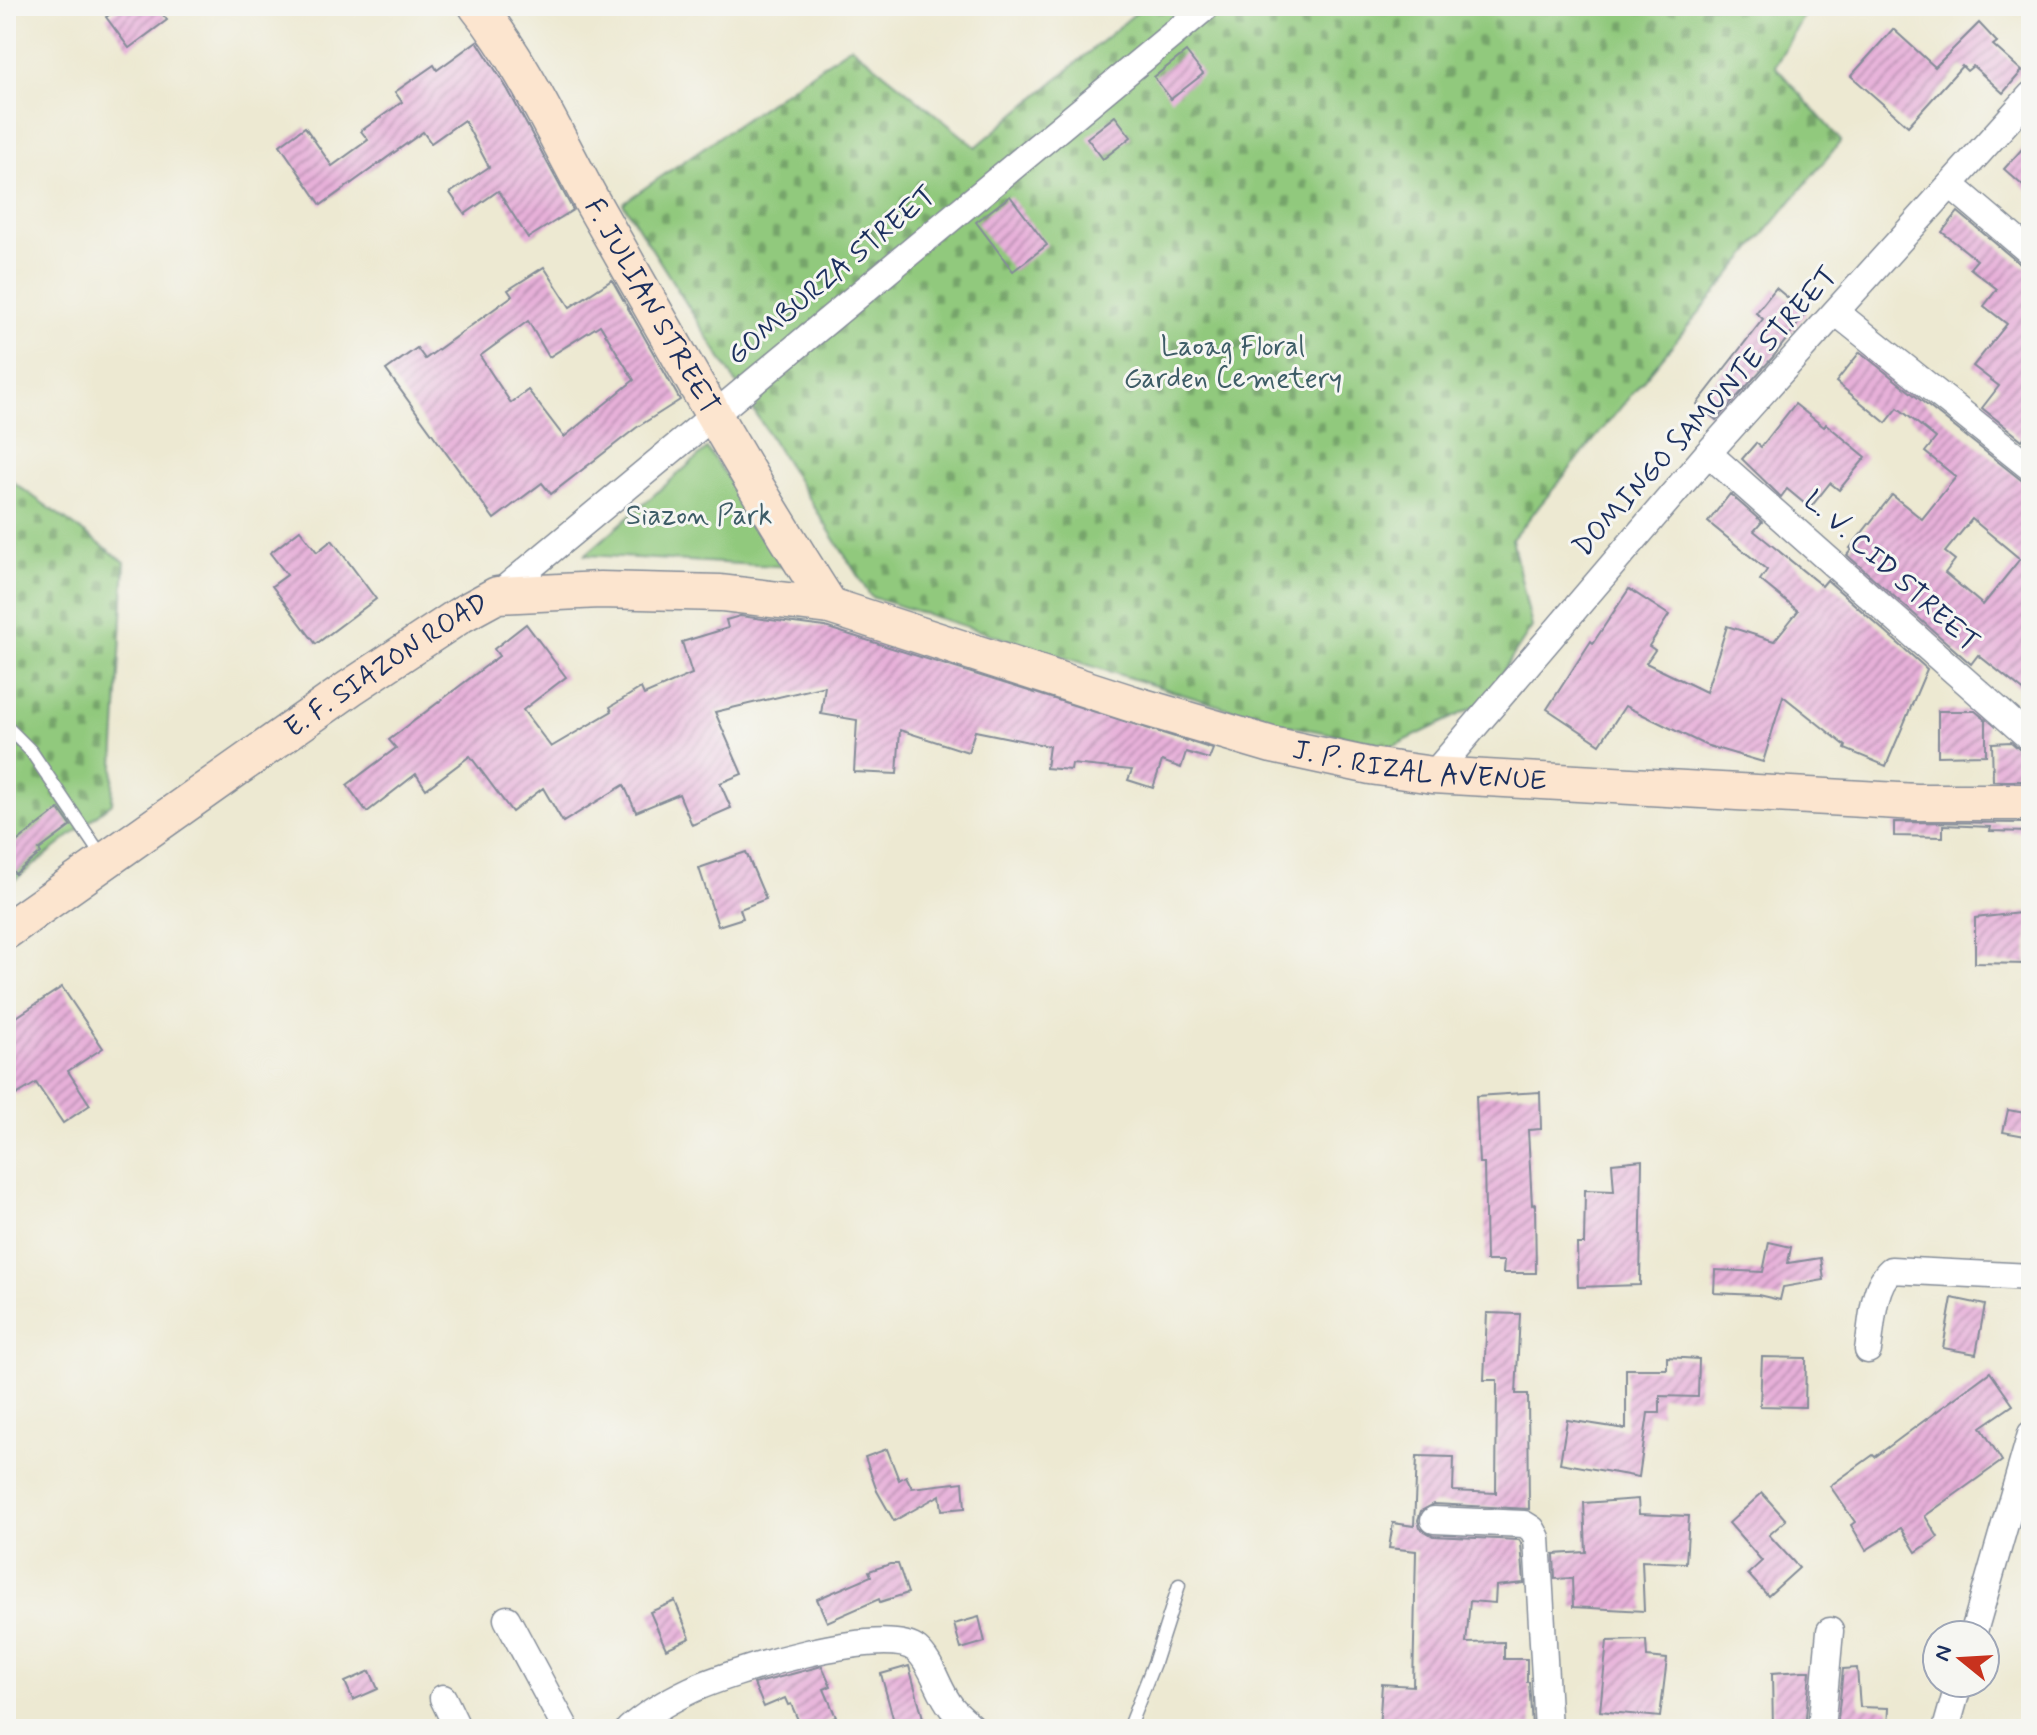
<svg xmlns="http://www.w3.org/2000/svg" width="2037" height="1735" viewBox="0 0 2037 1735" font-family="Mynerve,sans-serif">
  <defs>
    <pattern id="cemetery-stones" width="16" height="16" patternUnits="userSpaceOnUse" patternTransform="scale(2)"><rect width="16" height="16" fill="#91c97d"/><path d="M2 7V4a2 2 0 0 1 4 0v3zM10 15v-3a2 2 0 0 1 4 0v3z" fill="#76a46a"/></pattern>
    <pattern id="building-hatch" width="6" height="6" patternUnits="userSpaceOnUse" patternTransform="scale(2)"><rect width="6" height="6" fill="#e7b0d9"/><path d="M-1 1l2-2M0 6l6-6M5 7l2-2" fill="none" stroke="#ba90b3"/></pattern>
  </defs>
  <rect width="100%" height="100%" fill="#f6f6f2"/>
  <filter id="ink" filterUnits="userSpaceOnUse"><feTurbulence type="fractalNoise" baseFrequency=".0125" numOctaves="2"/><feDisplacementMap in="SourceGraphic" scale="16" xChannelSelector="R" yChannelSelector="G"/><feConvolveMatrix kernelMatrix="1 2 1 2 8 2 1 2 1" color-interpolation-filters="sRGB"/></filter>
  <filter id="wash" filterUnits="userSpaceOnUse"><feTurbulence type="fractalNoise" baseFrequency=".006" numOctaves="4" result="noise"/><feDisplacementMap in="SourceGraphic" scale="32" xChannelSelector="R" yChannelSelector="G"/><feGaussianBlur stdDeviation="1.8" result="paint"/><feColorMatrix in="noise" values="0 0 0 0 0 0 0 0 0 0 0 0 0 0 0 0 0 1.4 0 .05"/><feComposite in="paint" operator="in"/></filter>
  <g filter="url(#wash)">
    <rect width="100%" height="100%" fill="#ede9d2"/>
    <!-- cemetery -->
    <g fill="url(#cemetery-stones)" stroke="#567c6e" stroke-width="2">
      <polygon points="1144,6 1809,6 1775,66 1841,141 1512,539 1532,627 1481,704 1394,746 1271,722 871,597 623,203 851,46 976,147"/>
      <polygon points="6,477 125,562 112,803 6,887"/>
    </g>
    <!-- park -->
    <polygon fill="#91c97d" stroke="#567c6e" stroke-width="2" points="707,449 792,567 585,555"/>
    <g id="blocks">
      <!-- building -->
      <g fill="url(#building-hatch)" fill-rule="evenodd">
        <polygon points="122,6 156,6 167,20 129,48 106,17"/>
        <polygon points="1979,23 1997,42 1993,45 2022,71 2003,93 1973,66 1967,71 1962,66 1908,126 1851,76 1893,29 1935,67"/>
        <polygon points="477,41 508,90 573,210 528,238 498,191 465,214 450,193 489,167 464,120 431,143 423,132 321,205 280,145 305,127 332,166 368,140 361,131 402,102 395,92 434,65 437,70"/>
        <polygon points="1186,52 1203,74 1171,99 1154,77"/>
        <polygon points="1115,116 1131,137 1103,159 1087,138"/>
        <polygon points="2031,139 2031,193 2004,169"/>
        <polygon points="1010,196 1047,245 1013,271 976,222"/>
        <polygon points="1958,212 2021,265 2031,269 2031,428 2022,440 1982,408 1999,386 1973,366 2007,324 1984,306 1997,289 1970,268 1977,260 1942,232"/>
        <path d="M544,267L570,307L612,280L680,400L636,428L551,494L542,483L494,519L386,370L417,348L425,359L512,296L508,290ZM528,321L549,357L600,325L634,380L564,437L528,390L511,403L480,356Z"/>
        <polygon points="1776,288 1806,313 1773,357 1716,420 1697,404 1763,319 1756,313"/>
        <path d="M1860,352L2021,480L2031,484V697L1978,655L1971,664L1847,555L1852,549L1850,548L1892,495L1922,519L1956,477L1925,452L1936,438L1898,408L1886,423L1836,382ZM1972,519L2020,559L1983,605L1945,573L1955,560L1945,552Z"/>
        <polygon points="1795,404 1824,427 1826,424 1866,457 1839,490 1830,483 1810,508 1787,489 1781,497 1742,459 1756,443 1761,447"/>
        <polygon points="1730,494 1762,522 1754,531 1822,586 1827,580 1927,669 1886,766 1845,749 1846,746 1783,696 1763,762 1705,745 1625,706 1600,744 1547,709 1591,641 1593,643 1629,589 1669,615 1649,646 1655,650 1646,663 1706,692 1727,626 1774,641 1798,611 1760,580 1767,570 1708,522"/>
        <polygon points="300,530 317,552 332,540 376,599 316,644 272,586 287,575 270,553"/>
        <polygon points="740,616 825,627 1213,749 1209,759 1186,752 1181,768 1162,761 1153,788 1128,780 1132,770 1072,764 1071,770 1046,768 1049,746 975,731 968,752 900,730 897,774 854,772 857,720 821,714 825,686 715,712 742,774 720,783 731,808 692,825 679,794 636,812 624,785 563,822 543,788 512,812 470,756 426,789 416,774 367,812 347,785 396,748 389,740 499,656 494,649 526,624 566,677 523,710 551,747 612,711 610,707 641,688 644,695 692,674 682,642 728,628 726,620"/>
        <polygon points="1938,711 1975,711 1986,720 1986,755 1938,756"/>
        <polygon points="2011,742 2021,751 2031,755 2031,781 1993,781 1992,743"/>
        <polygon points="59,809 71,826 39,850 41,853 15,874 6,862 6,850"/>
        <polygon points="1894,822 2031,823 2031,832 1990,831 1991,827 1943,825 1943,837 1894,836"/>
        <polygon points="746,852 766,899 740,909 743,918 718,926 699,868"/>
        <polygon points="2029,912 2027,964 1975,963 1975,918"/>
        <polygon points="62,987 103,1048 68,1071 90,1105 63,1123 36,1083 16,1095 6,1077 6,1024"/>
        <polygon points="1540,1092 1541,1129 1528,1130 1532,1205 1535,1204 1536,1273 1503,1273 1504,1261 1486,1261 1484,1163 1479,1163 1476,1096"/>
        <polygon points="2008,1110 2031,1114 2031,1137 2003,1132"/>
        <polygon points="1642,1160 1640,1285 1578,1287 1577,1244 1584,1244 1585,1190 1614,1191 1612,1163"/>
        <polygon points="1769,1242 1791,1247 1788,1263 1821,1258 1824,1280 1783,1287 1780,1300 1758,1295 1714,1293 1715,1270 1763,1272"/>
        <polygon points="1952,1298 1985,1305 1976,1354 1943,1348"/>
        <polygon points="1487,1313 1520,1314 1516,1394 1528,1394 1529,1509 1434,1504 1421,1511 1418,1520 1420,1528 1433,1536 1519,1540 1521,1543 1524,1583 1496,1586 1495,1603 1470,1601 1466,1643 1504,1642 1504,1659 1527,1659 1527,1682 1529,1682 1532,1726 1440,1724 1440,1729 1379,1729 1382,1684 1413,1686 1416,1551 1389,1548 1393,1523 1414,1526 1417,1456 1454,1457 1453,1491 1496,1493 1497,1380 1484,1380"/>
        <polygon points="1667,1357 1699,1359 1698,1397 1660,1396 1660,1413 1648,1413 1639,1477 1560,1463 1567,1420 1626,1429 1626,1369 1667,1369"/>
        <polygon points="1762,1357 1806,1358 1805,1407 1760,1406"/>
        <polygon points="1990,1372 2013,1405 1981,1427 2002,1461 1925,1516 1938,1537 1916,1552 1901,1528 1866,1550 1851,1525 1855,1522 1830,1486 1873,1455 1875,1457"/>
        <polygon points="887,1449 899,1480 906,1476 912,1488 963,1482 965,1508 942,1510 940,1495 894,1521 877,1491 865,1457"/>
        <polygon points="1762,1493 1786,1520 1769,1535 1799,1568 1768,1596 1748,1574 1762,1561 1729,1523"/>
        <polygon points="1638,1499 1639,1514 1689,1516 1686,1563 1642,1561 1644,1611 1573,1607 1572,1578 1555,1579 1554,1554 1586,1552 1584,1503"/>
        <polygon points="890,1564 898,1564 908,1593 880,1602 879,1599 827,1622 817,1599 871,1576 869,1571"/>
        <polygon points="675,1601 690,1638 666,1649 650,1612"/>
        <polygon points="979,1617 985,1642 961,1649 954,1624"/>
        <polygon points="1646,1640 1647,1657 1667,1659 1660,1717 1600,1711 1607,1641"/>
        <polygon points="822,1666 831,1686 824,1689 836,1717 809,1729 802,1729 791,1704 788,1705 785,1698 764,1707 754,1684"/>
        <polygon points="909,1666 926,1729 896,1729 881,1674"/>
        <polygon points="1857,1668 1860,1707 1889,1708 1888,1729 1837,1729 1843,1669"/>
        <polygon points="370,1671 378,1689 353,1700 345,1682"/>
        <polygon points="1802,1671 1810,1671 1805,1729 1773,1729 1772,1673"/>
      </g>
    </g>
  </g>
  <g filter="url(#ink)">
    <use href="#blocks" fill-opacity="0" stroke="#848c98" stroke-width="2"/>
    <g fill="none" stroke-linecap="round" stroke-linejoin="round">
      <!-- lane casing -->
      <g stroke="#848c98" stroke-width="15">
        <g id="lane">
          <polyline points="6,726 31,751 103,858"/>
          <polyline points="1128,1729 1154,1663 1179,1585"/>
        </g>
      </g>
      <!-- street casing -->
      <g stroke="#848c98" stroke-width="29">
        <g id="street">
          <polyline points="1951,185 2031,253"/>
          <polyline points="1837,313 2031,468"/>
          <polyline points="1708,453 2031,739"/>
          <polyline points="497,595 1207,6"/>
          <polyline points="1433,775 1708,453 2031,95"/>
          <path d="M1868,1350C1872,1326 1872,1286 1891,1270L2031,1277"/>
          <polyline points="1434,1520 1524,1524 1532,1529 1537,1538 1548,1729"/>
          <polyline points="507,1619 566,1729"/>
          <polyline points="1973,1635 2031,1434"/>
          <polyline points="443,1698 458,1729"/>
          <path d="M629,1729C648,1712 668,1701 691,1690C727,1673 885,1623 917,1650C933,1664 938,1691 952,1708C958,1715 967,1722 974,1729"/>
          <polyline points="1821,1729 1830,1631"/>
          <polyline points="1946,1729 1959,1683"/>
        </g>
      </g>
      <!-- secondary casing -->
      <g stroke="#848c98" stroke-width="39">
        <g id="secondary">
          <path id="s1" d="M477,6C527,69 557,140 596,209C672,343 747,477 830,606"/>
          <path id="s2" d="M6,931L350,688L462,614L497,595L600,590L721,593L830,606L1133,704L1272,745L1370,766L1433,775L1917,802H2031"/>
        </g>
      </g>
      <!-- lane -->
      <use href="#lane" stroke="#fff" stroke-width="12"/>
      <!-- street -->
      <use href="#street" stroke="#fff" stroke-width="26"/>
      <!-- secondary -->
      <use href="#secondary" stroke="#fce5cf" stroke-width="36"/>
    </g>
  </g>
  <g text-anchor="middle" dominant-baseline="central" stroke-width="6" stroke-linejoin="round" paint-order="stroke">
    <!-- street labels -->
    <g font-size="28" fill="#1b2f5e" stroke="#f6f6f2">
      <text transform="translate(832 276) rotate(-40)">GOMBURZA STREET</text>
      <text stroke="none"><textPath href="#s1" startOffset="348">F. JULIAN STREET</textPath></text>
      <text transform="translate(1706 412) rotate(-48)">DOMINGO SAMONTE STREET</text>
      <text transform="translate(1891 572) rotate(42)">L. V. CID STREET</text>
      <text stroke="none"><textPath href="#s2" startOffset="464">E. F. SIAZON ROAD</textPath></text>
      <text stroke="none"><textPath href="#s2" startOffset="1542">J. P. RIZAL AVENUE</textPath></text>
    </g>
    <!-- park labels -->
    <g font-size="28" fill="#3e5d67" stroke="#f6f6f2">
      <text x="1233" y="347">Laoag Floral<tspan x="1233" dy="32">Garden Cemetery</tspan></text>
      <text x="699" y="516">Siazon Park</text>
    </g>
  </g>
  <!-- margin -->
  <rect width="2037" height="1735" fill="none" stroke="#f6f6f2" stroke-width="32"/>
  <!-- north arrow -->
  <g transform="translate(1961 1659) rotate(288)"><circle r="38" fill="#f6f6f2" stroke="#9ea6b7" stroke-width="2"/>
  <path d="M0-6L14 30L0 20L-14 30Z" fill="#c8321e"/>
  <text y="-12" font-size="22" font-weight="bold" text-anchor="middle" fill="#1b2f5e">N</text>
  </g>
</svg>
